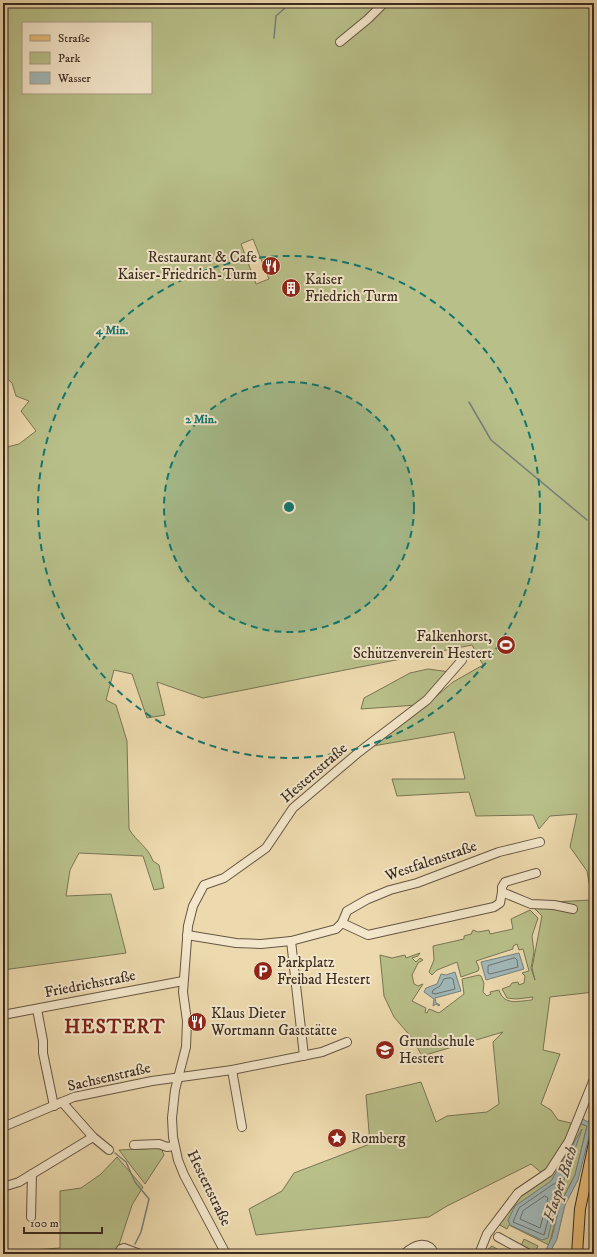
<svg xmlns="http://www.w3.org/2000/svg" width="597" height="1257" viewBox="0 0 597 1257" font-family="'IM FELL DW Pica',serif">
  <rect width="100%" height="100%" fill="#ecd9ad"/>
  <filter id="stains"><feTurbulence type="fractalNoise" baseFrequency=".005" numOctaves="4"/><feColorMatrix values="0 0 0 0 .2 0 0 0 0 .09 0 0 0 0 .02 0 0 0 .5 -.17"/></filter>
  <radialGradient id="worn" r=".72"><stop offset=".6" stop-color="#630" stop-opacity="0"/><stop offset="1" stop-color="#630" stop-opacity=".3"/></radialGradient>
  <!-- green -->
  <g fill="#b8bf89" stroke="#797554" fill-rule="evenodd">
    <path d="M3,3H594V992L550,997L543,1050L560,1054L541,1104L551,1110L558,1120L575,1124L562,1151L543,1174L531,1164L447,1206L429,1217L256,1235L249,1209L282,1191L294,1173L370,1144L366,1095L421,1082L436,1122L447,1116L487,1112L499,1104L493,1042L503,1032L422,1056L412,1038L394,1017L384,996L380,955L392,958L405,955L406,958L420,953L418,956L412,958L416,962L420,958L423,960L418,963L412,975L414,984L418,986L423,984L412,1001L426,1008L425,1012L427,1013L429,1009L439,1013L464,994L462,979L479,975L481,976L484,983L483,992L487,996L491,994L490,992L499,990C504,1006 518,1001 532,1000L533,997L516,999L507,998L502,989L510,986L512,983L518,982L519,985L524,983L525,976L522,973L529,971L523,949L519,950L517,944L513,946V949L476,961L479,968L478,971L461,977L457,962L437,970L432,975L429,972L434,960L433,946L464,939V936L471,934L473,930L478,932L489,930L490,934L513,929L511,919L530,910L538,918L532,936L534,952L531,968L535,980L532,968L542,916L532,906L533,903L592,900L587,871L570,847L577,814L550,816L539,829L533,815L476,816L469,792L397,796L392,779H465L454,732L373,746L412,717L453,682L483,665L472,645L203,698L157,682L165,715L147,718L132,674L114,670L106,700L116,705L127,741L129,829C137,842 148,847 153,861L159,865L164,888L154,890L143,856L79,853L70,870L66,896L111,894L126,953L3,970V448L19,444L36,431L21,411L29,401L16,396L12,383L3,375ZM23,23H151V93H23ZM253,239L269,279L256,284L241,244Z"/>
    <polygon points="428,669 450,672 417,705 361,709 364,698 410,673"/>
    <polygon points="579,1123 587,1126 575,1175 560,1204 549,1245 509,1225 507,1229 498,1224 518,1194 546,1175"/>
    <polygon points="161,1148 164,1155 145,1184 119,1150"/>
    <polygon points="117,1157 143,1187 132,1205 116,1254 3,1254 3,1252 60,1248 60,1191 81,1188 101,1174"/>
    <polygon points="524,1239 538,1246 534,1254 520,1248"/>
    <polygon points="492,1246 505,1254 512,1247 525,1254 482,1254"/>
  </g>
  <!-- water -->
  <g fill="#a0b7b7" stroke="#777f7b">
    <polygon points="519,953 524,969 486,980 481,962"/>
    <polygon points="455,972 461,991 435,998 436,1003 440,1005 439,1006 436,1004 433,1006 434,999 424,992 426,988 437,984 441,974 446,975"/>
    <polygon points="581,1118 588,1122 589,1120 593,1121 578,1180 565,1205 557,1239 549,1254 544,1254 552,1237 560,1204 575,1175 587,1126 579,1123"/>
    <polygon points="582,1129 556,1203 548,1238 542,1240 510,1225 508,1220 515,1206 551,1181"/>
  </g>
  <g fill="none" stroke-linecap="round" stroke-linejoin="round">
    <!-- shore -->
    <g stroke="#6d716c" stroke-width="1">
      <polygon points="515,958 517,960 518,967 490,974 488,973 488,966"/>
      <polygon points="451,978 453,979 455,989 435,994 432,993 433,990 440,986 444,979"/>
      <polygon points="554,1184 556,1184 557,1186 544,1235 513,1222 519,1208"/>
      <polygon points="545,1196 548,1198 540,1228 520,1219 523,1211"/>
    </g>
    <!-- stream -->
    <g stroke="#777f7b" stroke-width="1.5">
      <polyline points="274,38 276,16 285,8 286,3"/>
      <polyline points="469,402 491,440 587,520"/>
      <polyline points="115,1153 126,1162 135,1182 149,1199 141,1232 135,1244"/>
    </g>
    <!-- minor casing -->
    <g stroke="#665643" stroke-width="10">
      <g id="minor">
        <polyline points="340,42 368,19 384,3"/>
        <polyline points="536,873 505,882 502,887 502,892 531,904 554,905 573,909"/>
        <polyline points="342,923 347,911 368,899 390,890 417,883 499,852 540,842"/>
        <polyline points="187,935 236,943 261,944 291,941 336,929 342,923 368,935 494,907 500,903 502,892"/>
        <polyline points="291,941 304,1056"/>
        <polyline points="37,1009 43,1041 43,1053 54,1106"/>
        <polyline points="3,1015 183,981"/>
        <polyline points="232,1070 242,1127"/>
        <polyline points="62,1102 93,1137 109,1150"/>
        <polyline points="3,1127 74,1097 152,1081 232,1070 322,1052 347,1042"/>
        <polyline points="134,1145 159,1144 167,1147 174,1146"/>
        <polyline points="3,1187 19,1182 93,1137"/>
        <polyline points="31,1217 32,1174"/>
        <polyline points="498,1237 529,1254"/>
        <polyline points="119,1254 121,1249 124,1248 140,1254"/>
        <polyline points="226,1254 184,1175 178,1160 173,1137 172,1118 175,1090 186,1047 187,1021 183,992 188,926 193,906 204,885 224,878 266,848 293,808 359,752 427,700 462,660"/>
        <path d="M404,1254C414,1245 427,1239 435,1254"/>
        <polyline points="479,1254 487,1234 518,1193 549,1172 569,1141 594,1079"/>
      </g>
    </g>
    <!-- major casing -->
    <g stroke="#3a2b20" stroke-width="12">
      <polyline id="major" points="577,1254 580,1209 594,1143"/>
    </g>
    <!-- minor -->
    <use href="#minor" stroke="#f3e6ca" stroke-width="8"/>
    <!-- major -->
    <use href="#major" stroke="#e6bc76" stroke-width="10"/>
  </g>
  <!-- distance rings -->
  <circle cx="289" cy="507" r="125" fill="#0f766e" fill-opacity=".12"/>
  <g fill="none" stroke="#0f766e" stroke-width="2" stroke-dasharray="7 5">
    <circle cx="289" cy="507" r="125"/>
    <circle cx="289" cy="507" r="251"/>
  </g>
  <!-- icons -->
  <defs>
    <g id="restaurant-disc" transform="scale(1)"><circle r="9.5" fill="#8f2418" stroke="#f3e6ca"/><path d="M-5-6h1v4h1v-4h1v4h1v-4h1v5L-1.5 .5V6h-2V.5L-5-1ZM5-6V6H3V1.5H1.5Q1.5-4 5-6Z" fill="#fff"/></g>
    <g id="building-disc" transform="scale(1)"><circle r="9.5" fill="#8f2418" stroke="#f3e6ca"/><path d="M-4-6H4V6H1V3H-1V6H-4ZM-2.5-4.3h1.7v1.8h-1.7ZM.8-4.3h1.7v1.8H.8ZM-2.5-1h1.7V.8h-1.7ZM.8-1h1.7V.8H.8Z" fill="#fff"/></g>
    <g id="stadium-disc" transform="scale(1)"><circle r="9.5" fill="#8f2418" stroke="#f3e6ca"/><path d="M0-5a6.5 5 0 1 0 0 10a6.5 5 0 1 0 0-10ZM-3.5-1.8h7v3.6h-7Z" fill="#fff"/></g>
    <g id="parking-disc" transform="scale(1)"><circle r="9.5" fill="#8f2418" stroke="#f3e6ca"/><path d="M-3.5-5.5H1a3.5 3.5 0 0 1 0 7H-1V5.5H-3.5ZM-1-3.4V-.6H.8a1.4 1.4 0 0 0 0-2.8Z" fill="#fff"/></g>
    <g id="school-disc" transform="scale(1)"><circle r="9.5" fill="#8f2418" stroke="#f3e6ca"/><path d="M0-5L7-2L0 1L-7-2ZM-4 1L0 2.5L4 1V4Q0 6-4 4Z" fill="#fff"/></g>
    <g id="sight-disc" transform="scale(1)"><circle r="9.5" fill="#8f2418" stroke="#f3e6ca"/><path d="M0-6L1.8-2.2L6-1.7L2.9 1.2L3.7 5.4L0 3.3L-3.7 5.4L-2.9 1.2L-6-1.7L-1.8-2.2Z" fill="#fff"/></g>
  </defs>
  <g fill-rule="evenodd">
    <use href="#restaurant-disc" x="271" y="266"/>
    <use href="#building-disc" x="291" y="288"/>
    <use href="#stadium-disc" x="506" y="645"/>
    <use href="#parking-disc" x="263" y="971"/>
    <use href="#restaurant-disc" x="197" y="1022"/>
    <use href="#school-disc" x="385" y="1050"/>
    <use href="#sight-disc" x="337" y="1138"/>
  </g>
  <g text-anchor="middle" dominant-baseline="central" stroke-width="4" stroke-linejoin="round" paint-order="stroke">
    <!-- poi labels -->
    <g font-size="15" fill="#3a2b20" stroke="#f3e6ca" text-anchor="start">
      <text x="257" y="257" text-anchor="end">Restaurant &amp; Cafe<tspan x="257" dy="17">Kaiser-Friedrich-Turm</tspan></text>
      <text x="305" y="279">Kaiser<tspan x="305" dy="17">Friedrich Turm</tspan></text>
      <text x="492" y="636" text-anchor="end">Falkenhorst,<tspan x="492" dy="17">Schützenverein Hestert</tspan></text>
      <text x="277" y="962">Parkplatz<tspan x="277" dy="17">Freibad Hestert</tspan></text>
      <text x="211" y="1013">Klaus Dieter<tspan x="211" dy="17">Wortmann Gaststätte</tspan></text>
      <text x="399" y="1041">Grundschule<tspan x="399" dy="17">Hestert</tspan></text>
      <text x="351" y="1138">Romberg</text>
    </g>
    <!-- street labels -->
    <g font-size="15" fill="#3a2b20" stroke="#f3e6ca">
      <text transform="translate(314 773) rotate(-41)">Hestertstraße</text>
      <text transform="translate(431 861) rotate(-19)">Westfalenstraße</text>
      <text transform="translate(90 984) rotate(-11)">Friedrichstraße</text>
      <text transform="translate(109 1077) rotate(-13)">Sachsenstraße</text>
      <text transform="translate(209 1188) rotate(64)">Hestertstraße</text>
    </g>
    <!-- water labels -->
    <g font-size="16" font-style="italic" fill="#544e46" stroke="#f3e6ca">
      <text transform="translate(560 1184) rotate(-72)">Hasper Bach</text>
    </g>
    <!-- district labels -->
    <g font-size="19" font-weight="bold" letter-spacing="1" fill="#7a1f14" stroke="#f3e6ca">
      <text x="115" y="1027">HESTERT</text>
    </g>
  </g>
  <circle cx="289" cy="507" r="6" fill="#0f766e" stroke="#f3e6ca" stroke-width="2"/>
  <g font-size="12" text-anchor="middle" font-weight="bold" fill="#0f766e" stroke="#f3e6ca" stroke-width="4" stroke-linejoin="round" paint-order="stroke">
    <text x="112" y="334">4 Min.</text>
    <text x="201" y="423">2 Min.</text>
  </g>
  <!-- margin -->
  <rect width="597" height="1257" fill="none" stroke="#ecd9ad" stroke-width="16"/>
  <rect x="4" y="4" width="589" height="1249" fill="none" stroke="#3a2b20" stroke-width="2"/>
  <rect x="8" y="8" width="581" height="1241" fill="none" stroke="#3a2b20"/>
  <!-- legend -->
  <rect x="22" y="22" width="130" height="72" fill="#f3e6ca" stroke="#a99b86"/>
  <rect x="30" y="35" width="20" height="6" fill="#e6bc76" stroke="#a99b86"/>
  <text x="58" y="42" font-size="12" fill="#3a2b20">Straße</text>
  <rect x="30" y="52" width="20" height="12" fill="#b8bf89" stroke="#a99b86"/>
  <text x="58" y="62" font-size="12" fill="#3a2b20">Park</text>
  <rect x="30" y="72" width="20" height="12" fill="#a0b7b7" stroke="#a99b86"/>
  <text x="58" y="82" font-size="12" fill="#3a2b20">Wasser</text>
  <!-- scale -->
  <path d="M24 1227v6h78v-6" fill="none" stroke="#3a2b20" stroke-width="2"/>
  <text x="30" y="1227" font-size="12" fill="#3a2b20" stroke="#f3e6ca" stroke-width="3" paint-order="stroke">100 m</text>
  <rect width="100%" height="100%" filter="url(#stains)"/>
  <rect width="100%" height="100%" fill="url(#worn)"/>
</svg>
